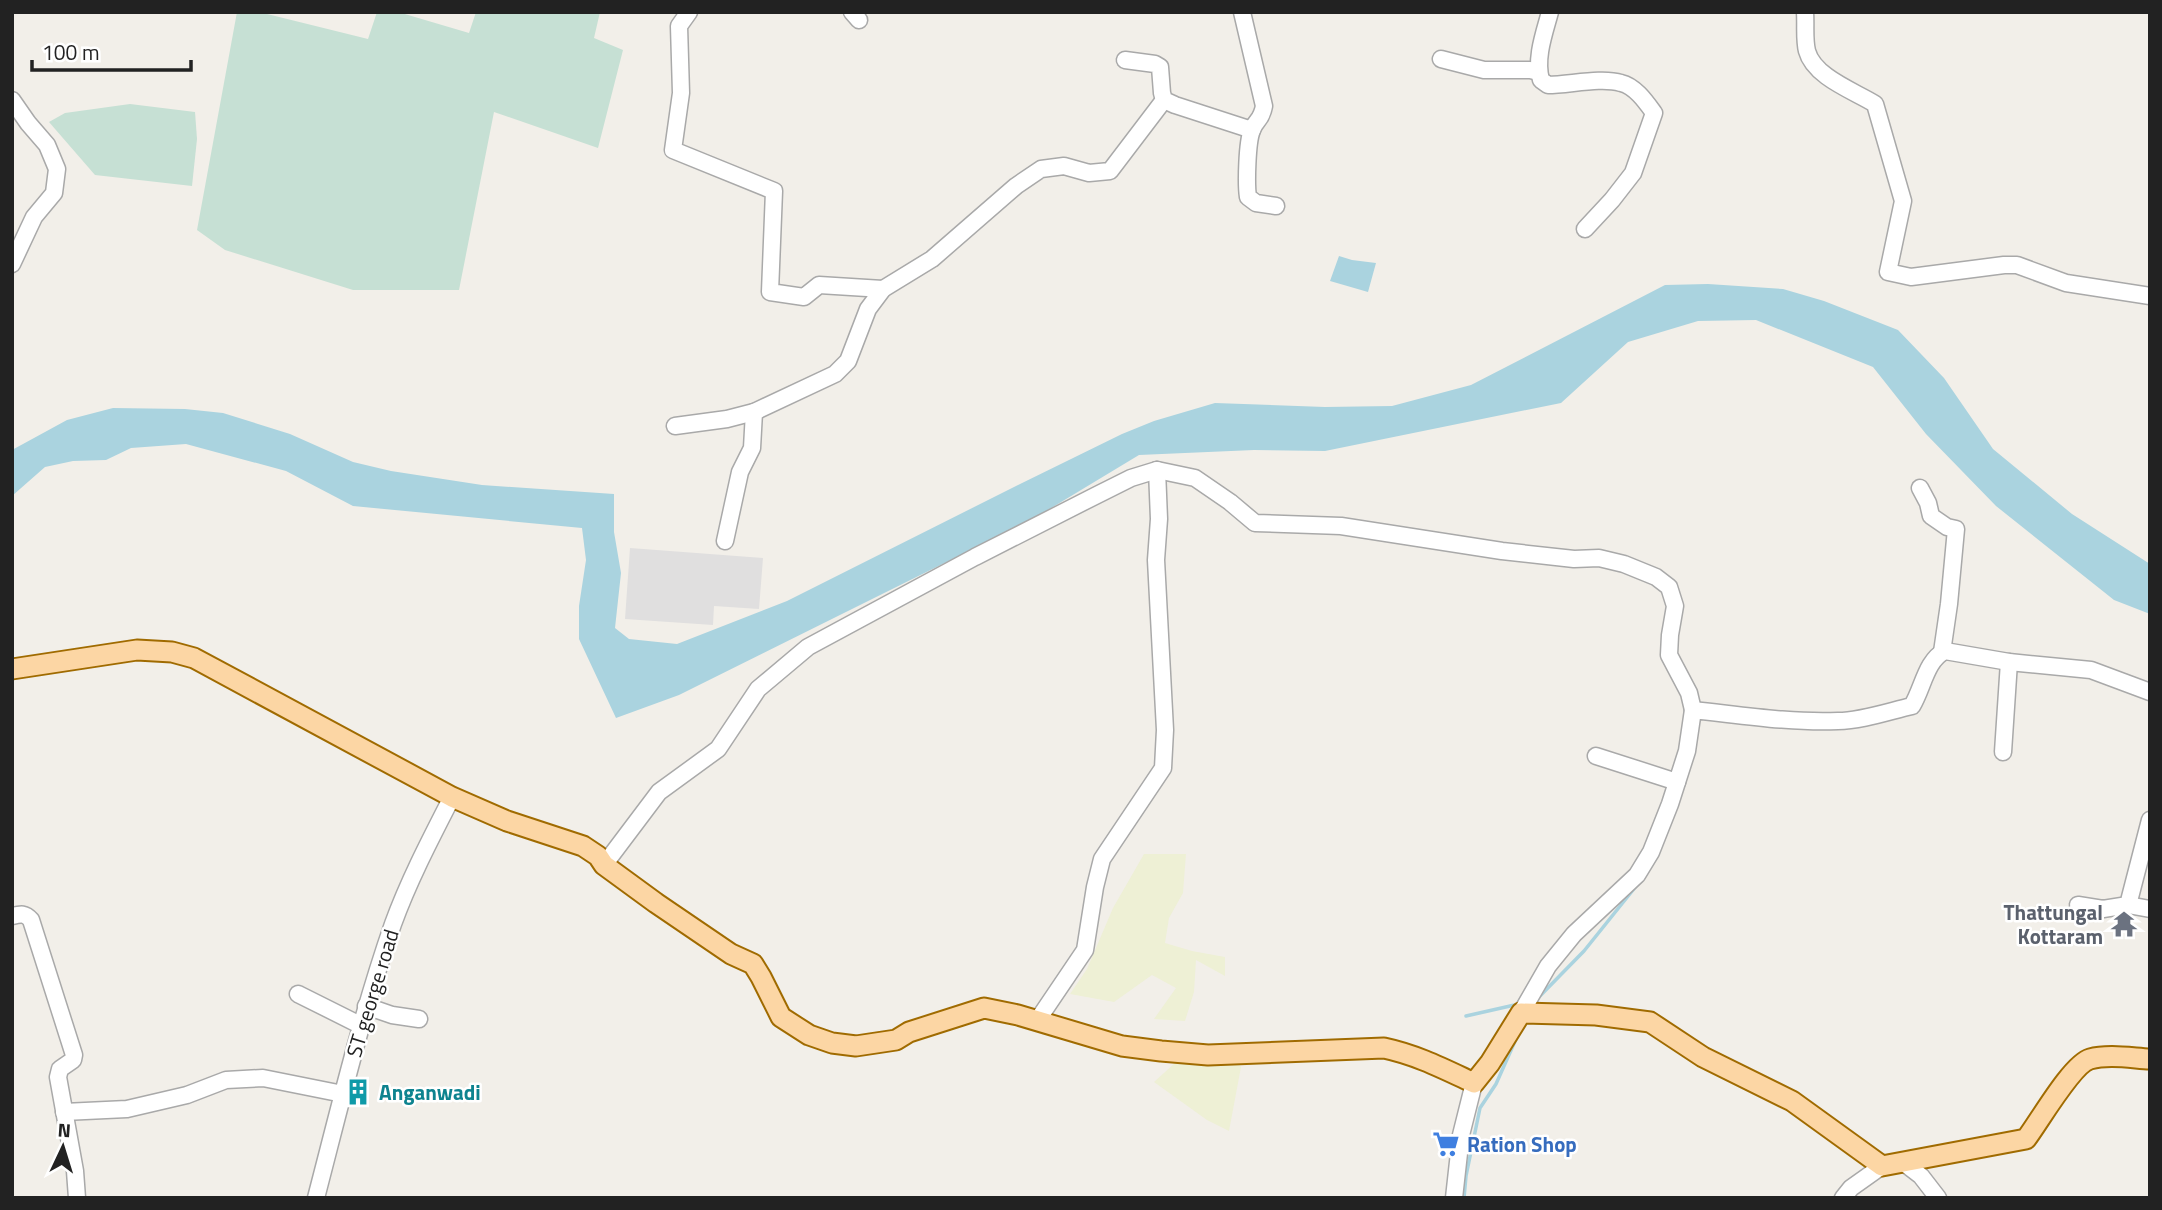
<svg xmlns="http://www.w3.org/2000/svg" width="2162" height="1210" viewBox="0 0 2162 1210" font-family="'Titillium Web',sans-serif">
  <rect width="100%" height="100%" fill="#f2efe9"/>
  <!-- residential -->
  <polygon fill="#e0dfdf" points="630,548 763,558 759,609 714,606 713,625 625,619"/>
  <!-- farmland -->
  <g fill="#eef0d5">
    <polygon points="1144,854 1186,854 1183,893 1169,918 1165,943 1192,951 1225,957 1225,976 1196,960 1194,992 1185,1021 1154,1019 1176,988 1152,975 1114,1002 1070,994 1087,969 1113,908"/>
    <polygon points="1186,1053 1230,1054 1241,1067 1229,1131 1207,1120 1154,1082"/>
  </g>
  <!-- wetland -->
  <g fill="#c6e0d4">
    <polygon points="237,12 259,12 368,39 377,12 398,12 469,33 476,12 600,12 594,38 623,50 598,148 494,112 459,290 353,290 225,250 197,230"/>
    <polygon points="130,104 195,112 197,139 192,186 95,175 49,122 65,113"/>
  </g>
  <!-- water -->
  <g fill="#aad3df">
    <polygon points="1339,256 1352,260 1376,263 1368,292 1330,281"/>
    <polygon points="1708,284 1783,289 1824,301 1898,330 1944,378 1993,449 2072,514 2150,564 2150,614 2114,600 1996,506 1926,434 1873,367 1756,320 1698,321 1628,342 1561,403 1325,451 1254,450 1139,455 1033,519 679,695 616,718 579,639 579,606 586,560 582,528 353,506 286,471 186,444 131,448 106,460 73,461 45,467 12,496 12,450 67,420 113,408 185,409 223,413 290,434 353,462 391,471 482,485 614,494 614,532 621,573 615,628 629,639 677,644 787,601 1016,486 1122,434 1154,421 1215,403 1325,407 1392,406 1471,385 1665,285"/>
  </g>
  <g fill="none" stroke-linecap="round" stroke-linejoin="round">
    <!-- stream -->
    <g stroke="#aad3df" stroke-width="3.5">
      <polyline points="1536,1000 1584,951 1637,885"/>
      <polyline points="1466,1016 1519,1004"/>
      <polyline points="1464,1198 1466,1176 1480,1108 1496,1084 1516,1039"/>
    </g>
    <!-- minor casing -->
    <g stroke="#a9a9a9" stroke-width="19">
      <g id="minor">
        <polyline points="689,12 679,26 681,93 673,150 774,191 770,292 804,297 819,285 883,289"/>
        <polyline points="852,12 859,20"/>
        <path d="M1242,12L1264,106C1261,122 1256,119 1252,130C1247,142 1246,184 1248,197L1256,203L1276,206"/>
        <path d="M1550,12C1544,34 1535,58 1541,80L1548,85C1569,85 1601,77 1621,83C1635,86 1646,102 1654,113L1633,173L1612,200L1585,229"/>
        <path d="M1805,12C1806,24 1804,39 1807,51C1814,77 1854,91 1875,104L1903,201L1888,272L1911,277L2004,265H2017L2066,283L2150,296"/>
        <polyline points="1441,59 1484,70 1530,70 1539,72"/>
        <polyline points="1125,60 1155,64 1160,67 1162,93 1164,100 1175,105 1252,130"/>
        <polyline points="12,100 28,123 47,145 57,169 54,193 34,217 12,264"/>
        <polyline points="675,426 727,419 754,412 835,374 848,361 868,309 883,289 932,259 1016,186 1041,169 1064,166 1089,173 1110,171 1164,100"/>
        <polyline points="1920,488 1928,503 1931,516 1947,527 1956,529 1949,604 1942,652"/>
        <polyline points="725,541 740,472 752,448 754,412"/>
        <polyline points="2003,752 2009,662"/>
        <polyline points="1596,756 1677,782"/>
        <polyline points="604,865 659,792 718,749 758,689 808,647 975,557 1097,495 1131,478 1157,470 1195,478 1230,502 1255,523 1341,526 1502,551 1574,559 1599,558 1624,564 1656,577 1669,587 1675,606 1670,635 1669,655 1689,693 1693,710"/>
        <polyline points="2078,905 2103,909 2128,905 2150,820"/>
        <polyline points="2128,905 2150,909"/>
        <path d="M12,916C21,914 25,913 31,920L74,1055L73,1060L60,1069L58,1077L75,1171L77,1198"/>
        <polyline points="298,994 360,1025"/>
        <polyline points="366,1006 392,1015 419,1019"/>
        <path d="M1521,1013L1548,966L1574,934L1637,875L1651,852L1670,804L1687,751L1693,710C1741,715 1790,723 1838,721C1861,721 1890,711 1912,706C1923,688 1926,660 1945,651L2009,662L2091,670L2150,692"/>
        <polyline points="1037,1021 1085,950 1095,887 1102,859 1163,768 1165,730 1156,560 1159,519 1157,470"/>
        <polyline points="64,1112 127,1109 187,1095 226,1080 263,1078 343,1094"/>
        <polyline points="1904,1163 1921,1176 1938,1198"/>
        <path d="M316,1198C340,1106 362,1013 393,924C409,880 431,838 452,797"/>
        <polyline points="1454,1198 1461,1135 1474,1083"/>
        <polyline points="1843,1198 1851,1188 1882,1166"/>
      </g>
    </g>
    <!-- major casing -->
    <g stroke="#a06b00" stroke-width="23">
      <path id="major" d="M12,669L137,650L172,652L194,658L452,797L507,821L583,846L598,856L604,865L656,903L731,954L753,964L761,977L781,1017L809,1035L832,1043L856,1046L896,1040L909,1032L984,1008L1018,1015L1122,1046L1161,1051L1208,1055L1384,1048C1417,1055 1444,1069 1474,1083L1490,1063L1521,1013L1596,1015L1650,1022L1703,1057L1792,1101L1882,1166L2026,1139C2039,1122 2072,1064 2090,1059C2108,1054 2131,1058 2150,1059"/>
    </g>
    <!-- minor -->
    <use href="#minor" stroke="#fff" stroke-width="16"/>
    <!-- major -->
    <use href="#major" stroke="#fcd6a4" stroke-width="19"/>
  </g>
  <!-- icons -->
  <defs>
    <g id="temple-bare" transform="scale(2.1)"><path d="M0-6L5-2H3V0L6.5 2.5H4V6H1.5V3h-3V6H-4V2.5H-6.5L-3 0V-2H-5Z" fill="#6b7280" stroke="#fff" stroke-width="2.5" paint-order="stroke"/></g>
    <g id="building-bare" transform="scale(2.1)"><path d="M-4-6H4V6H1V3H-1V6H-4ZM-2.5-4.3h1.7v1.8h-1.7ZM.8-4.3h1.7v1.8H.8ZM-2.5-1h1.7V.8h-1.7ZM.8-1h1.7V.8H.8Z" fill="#0f9aa8" stroke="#fff" stroke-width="2.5" paint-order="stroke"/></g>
    <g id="supermarket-bare" transform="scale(2.1)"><path d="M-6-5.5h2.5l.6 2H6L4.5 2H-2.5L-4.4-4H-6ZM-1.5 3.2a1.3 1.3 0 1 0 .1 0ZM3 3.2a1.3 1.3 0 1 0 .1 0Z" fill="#3f7fe0" stroke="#fff" stroke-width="2.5" paint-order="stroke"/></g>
  </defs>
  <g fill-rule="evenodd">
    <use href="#temple-bare" x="2124" y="924"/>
    <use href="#building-bare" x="358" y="1092"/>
    <use href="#supermarket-bare" x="1446" y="1144"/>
  </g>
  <g text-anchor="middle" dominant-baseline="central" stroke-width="5" stroke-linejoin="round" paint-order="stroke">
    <!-- worship labels -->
    <g font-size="21" font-weight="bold" fill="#5b616d" stroke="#fff" text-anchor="end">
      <text x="2103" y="912">Thattungal<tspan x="2103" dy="24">Kottaram</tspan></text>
    </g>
    <!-- street labels -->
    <g font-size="21" fill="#222" stroke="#fff">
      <text transform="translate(372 993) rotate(-73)">ST george road</text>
    </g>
    <!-- culture labels -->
    <g font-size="21" font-weight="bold" fill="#0d838f" stroke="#fff" text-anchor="start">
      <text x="379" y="1092">Anganwadi</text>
    </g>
    <!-- shop labels -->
    <g font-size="21" font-weight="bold" fill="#366cbe" stroke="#fff" text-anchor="start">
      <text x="1467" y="1144">Ration Shop</text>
    </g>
  </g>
  <!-- border -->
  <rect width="2162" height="1210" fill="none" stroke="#222222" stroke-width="28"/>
  <!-- north arrow -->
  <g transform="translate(63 1147) rotate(4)" stroke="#ffffff" stroke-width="5" paint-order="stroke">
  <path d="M0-5L12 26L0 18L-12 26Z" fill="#222222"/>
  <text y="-10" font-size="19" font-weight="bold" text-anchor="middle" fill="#222222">N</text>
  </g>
  <!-- scale -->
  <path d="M32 60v10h159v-10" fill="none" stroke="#222222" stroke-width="3.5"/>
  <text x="42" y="60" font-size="21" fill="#222222" stroke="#ffffff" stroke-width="5" paint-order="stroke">100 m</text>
</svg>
